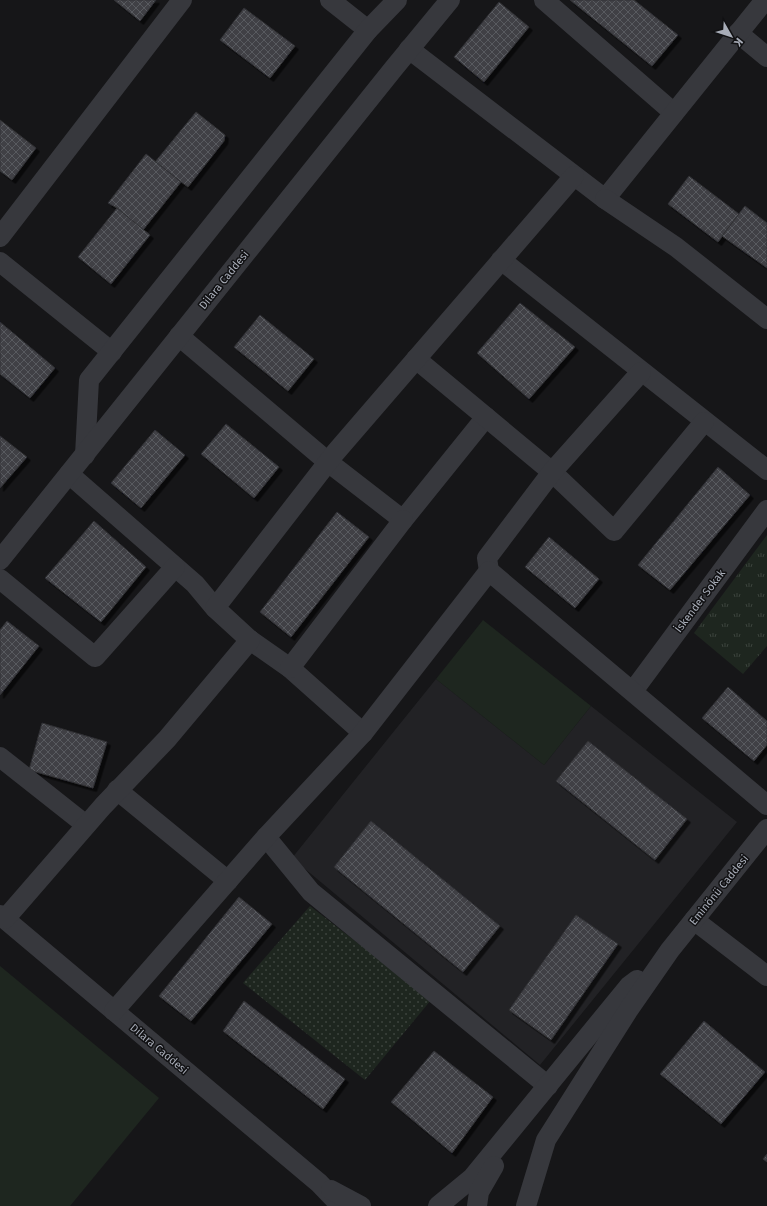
<svg xmlns="http://www.w3.org/2000/svg" width="767" height="1206" viewBox="0 0 767 1206" font-family="'Fira Sans',sans-serif">
  <defs>
    <pattern id="grass-dots" width="8" height="8" patternUnits="userSpaceOnUse"><rect width="8" height="8" fill="#1e261f"/><path d="M2 2h.1M6 6h.1" fill="none" stroke="#3c433d" stroke-width="1.8" stroke-linecap="round"/></pattern>
    <pattern id="park-tufts" width="24" height="20" patternUnits="userSpaceOnUse"><rect width="24" height="20" fill="#1e261f"/><path d="M3 7l-1-3M5 7V3M7 7l1-3M15 17l-1-3M17 17v-4M19 17l1-3" fill="none" stroke="#3c433d"/></pattern>
    <pattern id="building-cross-hatch" width="8" height="8" patternUnits="userSpaceOnUse"><rect width="8" height="8" fill="#404145"/><path d="M0 0l8 8M0 8l8-8" fill="none" stroke="#595a5e"/></pattern>
    <filter id="shadow"><feDropShadow dx="3.5" dy="3.5" stdDeviation="0" flood-color="#0009"/></filter>
  </defs>
  <rect width="100%" height="100%" fill="#161618"/>
  <!-- built -->
  <polygon fill="#222225" points="436,679 544,765 591,706 737,822 540,1065 292,858"/>
  <!-- grass -->
  <polygon fill="url(#grass-dots)" points="310,906 431,1000 365,1080 243,983"/>
  <!-- park -->
  <polygon fill="url(#park-tufts)" points="767,535 767,646 743,674 694,633"/>
  <!-- garden -->
  <g fill="#1e261f">
    <polygon points="483,620 591,706 544,765 436,679"/>
    <polygon points="0,966 159,1098 70,1206 0,1206"/>
  </g>
  <!-- building -->
  <g fill="url(#building-cross-hatch)" stroke="#303034" filter="url(#shadow)">
    <polygon points="114,0 156,0 140,21"/>
    <polygon points="570,0 634,0 678,35 652,66"/>
    <polygon points="499,2 529,27 484,82 454,57"/>
    <polygon points="244,8 295,46 270,78 220,40"/>
    <polygon points="196,112 225,135 224,141 188,187 155,162"/>
    <polygon points="0,120 36,148 12,180 0,171"/>
    <polygon points="146,154 181,182 143,230 117,208 108,203"/>
    <polygon points="689,176 739,214 718,242 668,204"/>
    <polygon points="745,206 767,223 767,268 722,236"/>
    <polygon points="117,208 150,235 111,284 78,257"/>
    <polygon points="520,303 575,347 529,399 477,353"/>
    <polygon points="260,315 314,359 288,391 234,347"/>
    <polygon points="0,322 55,368 30,398 0,374"/>
    <polygon points="226,424 279,467 254,498 201,454"/>
    <polygon points="155,430 185,455 141,508 111,483"/>
    <polygon points="0,436 27,457 0,488"/>
    <polygon points="718,467 750,495 670,590 638,565"/>
    <polygon points="337,512 369,537 291,637 260,612"/>
    <polygon points="94,521 146,567 101,622 45,578"/>
    <polygon points="549,537 599,579 575,608 525,567"/>
    <polygon points="7,621 39,646 0,695 0,630"/>
    <polygon points="728,687 767,721 767,745 754,761 702,718"/>
    <polygon points="42,723 107,742 93,788 29,770"/>
    <polygon points="588,741 687,819 655,860 556,781"/>
    <polygon points="371,821 500,926 463,972 334,867"/>
    <polygon points="239,897 272,924 191,1021 159,996"/>
    <polygon points="576,915 618,944 551,1040 509,1010"/>
    <polygon points="244,1001 345,1079 323,1109 223,1031"/>
    <polygon points="704,1021 765,1072 721,1124 660,1074"/>
    <polygon points="434,1051 493,1097 452,1153 391,1102"/>
    <polygon points="767,1154 767,1162 763,1159"/>
  </g>
  <g fill="none" stroke-linecap="round" stroke-linejoin="round">
    <!-- minor -->
    <g stroke="#37383d" stroke-width="20">
      <polyline points="330,0 368,30"/>
      <polyline points="544,0 674,113"/>
      <polyline points="738,33 767,57"/>
      <polyline points="409,49 605,199 765,0"/>
      <polyline points="605,199 676,247 767,319"/>
      <polyline points="0,237 182,0"/>
      <polyline points="501,260 767,470"/>
      <polyline points="0,262 112,352"/>
      <polyline points="179,336 328,462 403,520 486,417"/>
      <polyline points="416,359 552,472 614,531 704,422"/>
      <polyline points="85,455 89,380 368,30 397,0"/>
      <polyline points="69,474 195,584 215,608"/>
      <polyline points="0,560 394,68 450,0"/>
      <polyline points="489,571 487,558 552,472 641,372"/>
      <polyline points="0,579 95,657 175,567"/>
      <polyline points="250,640 290,668 363,733"/>
      <polyline points="290,668 403,520"/>
      <polyline points="633,691 767,510"/>
      <polyline points="0,757 86,825"/>
      <polyline points="117,790 228,881"/>
      <polyline points="266,837 311,892 548,1086"/>
      <polyline points="0,915 319,1183 341,1206"/>
      <polyline points="5,919 103,806 167,739 250,640 215,608 335,453 574,176"/>
      <polyline points="694,920 767,976"/>
      <polyline points="114,1011 266,837 363,733 489,571 767,805"/>
      <polyline points="331,1190 361,1206"/>
      <polyline points="438,1206 472,1178 629,986 637,980"/>
      <polyline points="477,1206 479,1192 494,1166"/>
      <polyline points="526,1206 546,1140 629,1009 670,950 767,829"/>
    </g>
  </g>
  <g text-anchor="middle" dominant-baseline="central" stroke-width="3" stroke-linejoin="round" paint-order="stroke">
    <!-- street labels -->
    <g font-size="11" fill="#a8adb8" stroke="#111113">
      <text transform="translate(224 280) rotate(-51)">Dilara Caddesi</text>
      <text transform="translate(700 601) rotate(-53)">İskender Sokak</text>
      <text transform="translate(719 890) rotate(-51)">Eminönü Caddesi</text>
      <text transform="translate(159 1049) rotate(40)">Dilara Caddesi</text>
    </g>
  </g>
  <!-- north arrow -->
  <g transform="translate(731 36) rotate(129)" stroke="#111113" stroke-width="3" paint-order="stroke">
  <path d="M0-3L7 15L0 10L-7 15Z" fill="#a8adb8"/>
  <text y="-6" font-size="11" font-weight="bold" text-anchor="middle" fill="#a8adb8">K</text>
  </g>
</svg>
